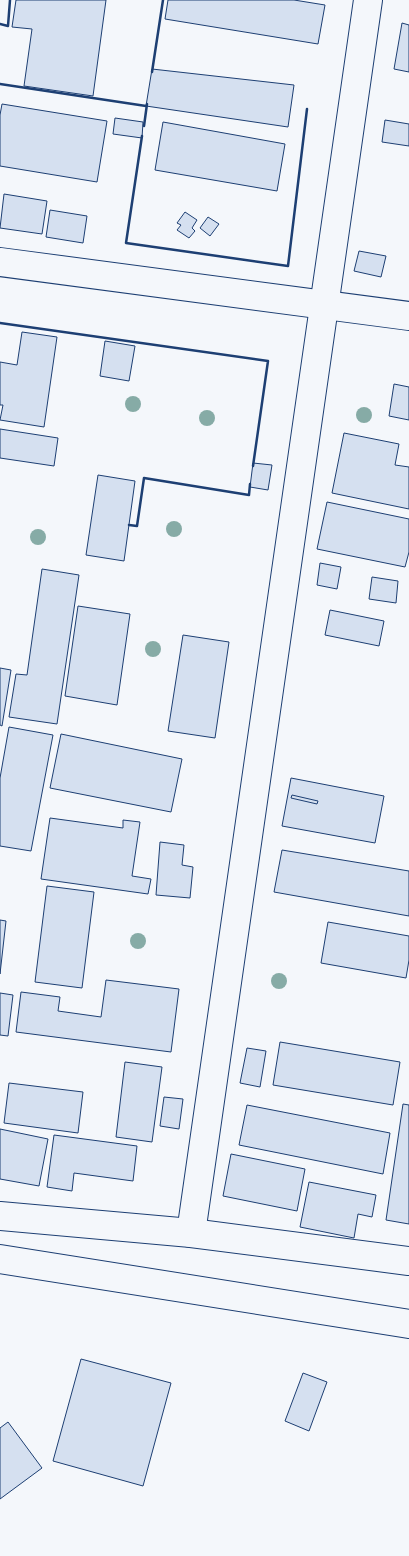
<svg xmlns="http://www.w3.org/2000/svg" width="409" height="1556" viewBox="0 0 409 1556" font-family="Raleway,sans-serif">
  <rect width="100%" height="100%" fill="#f4f7fb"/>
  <!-- building -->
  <g fill="#d5e0f0" stroke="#1d3f73">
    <polygon points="16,0 106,0 93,96 24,86 32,29 12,27"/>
    <polygon points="168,0 294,0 325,5 318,44 165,19"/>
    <polygon points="402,23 409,25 409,72 394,69"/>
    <polygon points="152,69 294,85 288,127 146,106"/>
    <polygon points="2,104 107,121 97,182 0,166 0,115"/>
    <polygon points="115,118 143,122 142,138 113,134"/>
    <polygon points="385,120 409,124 409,146 382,142"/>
    <polygon points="163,122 285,144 277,191 155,170"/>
    <polygon points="4,194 47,201 42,234 0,228"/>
    <polygon points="50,210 87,216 83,243 46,237"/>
    <polygon points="185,212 197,220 192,228 195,231 189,238 177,230 181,225 177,223"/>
    <polygon points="208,217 219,224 210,236 200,228"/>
    <polygon points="359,251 386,256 381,277 354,271"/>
    <polygon points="22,332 57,337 44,427 0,420 3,405 0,405 0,362 17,365"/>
    <polygon points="105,341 135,346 129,381 100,376"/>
    <polygon points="394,384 409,387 409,420 389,416"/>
    <polygon points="0,429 58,438 54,466 0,458"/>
    <polygon points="344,433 399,444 395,465 409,467 409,509 332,493"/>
    <polygon points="253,463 272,465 268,490 250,487"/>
    <polygon points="98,475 135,481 124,561 86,555"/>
    <polygon points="327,502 409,519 409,552 405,567 317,549"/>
    <polygon points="320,563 341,567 337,589 317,585"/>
    <polygon points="42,569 79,575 57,724 9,717 16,674 27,675"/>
    <polygon points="372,577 398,581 396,603 369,599"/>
    <polygon points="78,606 130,614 117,705 65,696"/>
    <polygon points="330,610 384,621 379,646 325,635"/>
    <polygon points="183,635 229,642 215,738 168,731"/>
    <polygon points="0,668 11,670 2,726 0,725"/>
    <polygon points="9,727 53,735 31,851 0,846 0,778"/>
    <polygon points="61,734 182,759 171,812 50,788"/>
    <polygon points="291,778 384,796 375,843 282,826"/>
    <polygon points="292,795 318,801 317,804 291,798"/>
    <polygon points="50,818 123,828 123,820 140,822 132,876 151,879 148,894 41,879"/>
    <polygon points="160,842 184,845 182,865 193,867 190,898 156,895"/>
    <polygon points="282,850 409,871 409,916 274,892"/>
    <polygon points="47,886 94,892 82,988 35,982"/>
    <polygon points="0,920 6,921 0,974"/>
    <polygon points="328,922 409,936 409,960 406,978 321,963"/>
    <polygon points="106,980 179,989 171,1052 16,1032 21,992 60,997 58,1011 101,1017"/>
    <polygon points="0,993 13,995 8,1036 0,1035"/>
    <polygon points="280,1042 400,1062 393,1105 273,1085"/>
    <polygon points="247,1048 266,1051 260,1087 240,1083"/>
    <polygon points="125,1062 162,1067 152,1142 116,1137"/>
    <polygon points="9,1083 83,1092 78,1133 4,1123"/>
    <polygon points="164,1097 183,1099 179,1129 160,1126"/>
    <polygon points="403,1104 409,1105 409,1224 386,1220"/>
    <polygon points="247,1105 390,1133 383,1174 239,1145"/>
    <polygon points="0,1129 48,1139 39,1186 0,1179"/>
    <polygon points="54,1135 137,1146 133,1181 74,1173 72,1191 47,1187"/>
    <polygon points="231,1154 305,1169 297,1211 223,1196"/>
    <polygon points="309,1182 376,1195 372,1217 358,1214 354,1238 300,1227"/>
    <polygon points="81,1359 171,1383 143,1486 53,1461"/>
    <polygon points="303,1373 327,1382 309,1431 285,1421"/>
    <polygon points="8,1422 42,1468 0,1499 0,1428"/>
  </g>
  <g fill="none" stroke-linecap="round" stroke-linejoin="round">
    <!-- street casing -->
    <g stroke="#1d3f73" stroke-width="30">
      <g id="street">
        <polyline points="0,262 409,316"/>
        <polyline points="191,1233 368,0"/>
      </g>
    </g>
    <!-- secondary casing -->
    <g stroke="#1d3f73" stroke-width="30">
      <g id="secondary">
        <polyline points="0,1216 191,1233 409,1261"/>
        <polyline points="0,1259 409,1324"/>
      </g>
    </g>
    <!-- street -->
    <use href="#street" stroke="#f4f7fb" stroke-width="28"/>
    <!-- secondary -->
    <use href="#secondary" stroke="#f4f7fb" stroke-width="28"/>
    <!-- wall -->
    <g stroke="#1d3f73" stroke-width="2.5">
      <polyline points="0,24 8,26 10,0"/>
      <polyline points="152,72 163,0"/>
      <polyline points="0,84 146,106"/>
      <polyline points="144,126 147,104"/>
      <polyline points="142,136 126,243 288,266 307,109"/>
      <polyline points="0,323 268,361 253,466"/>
      <polyline points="129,525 137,526 144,478 249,495 250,484"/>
    </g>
  </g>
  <!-- trees -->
  <g fill="#86aba6">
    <circle cx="133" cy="404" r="8"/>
    <circle cx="364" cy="415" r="8"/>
    <circle cx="207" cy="418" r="8"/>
    <circle cx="174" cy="529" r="8"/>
    <circle cx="38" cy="537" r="8"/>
    <circle cx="153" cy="649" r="8"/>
    <circle cx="138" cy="941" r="8"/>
    <circle cx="279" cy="981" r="8"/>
  </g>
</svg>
